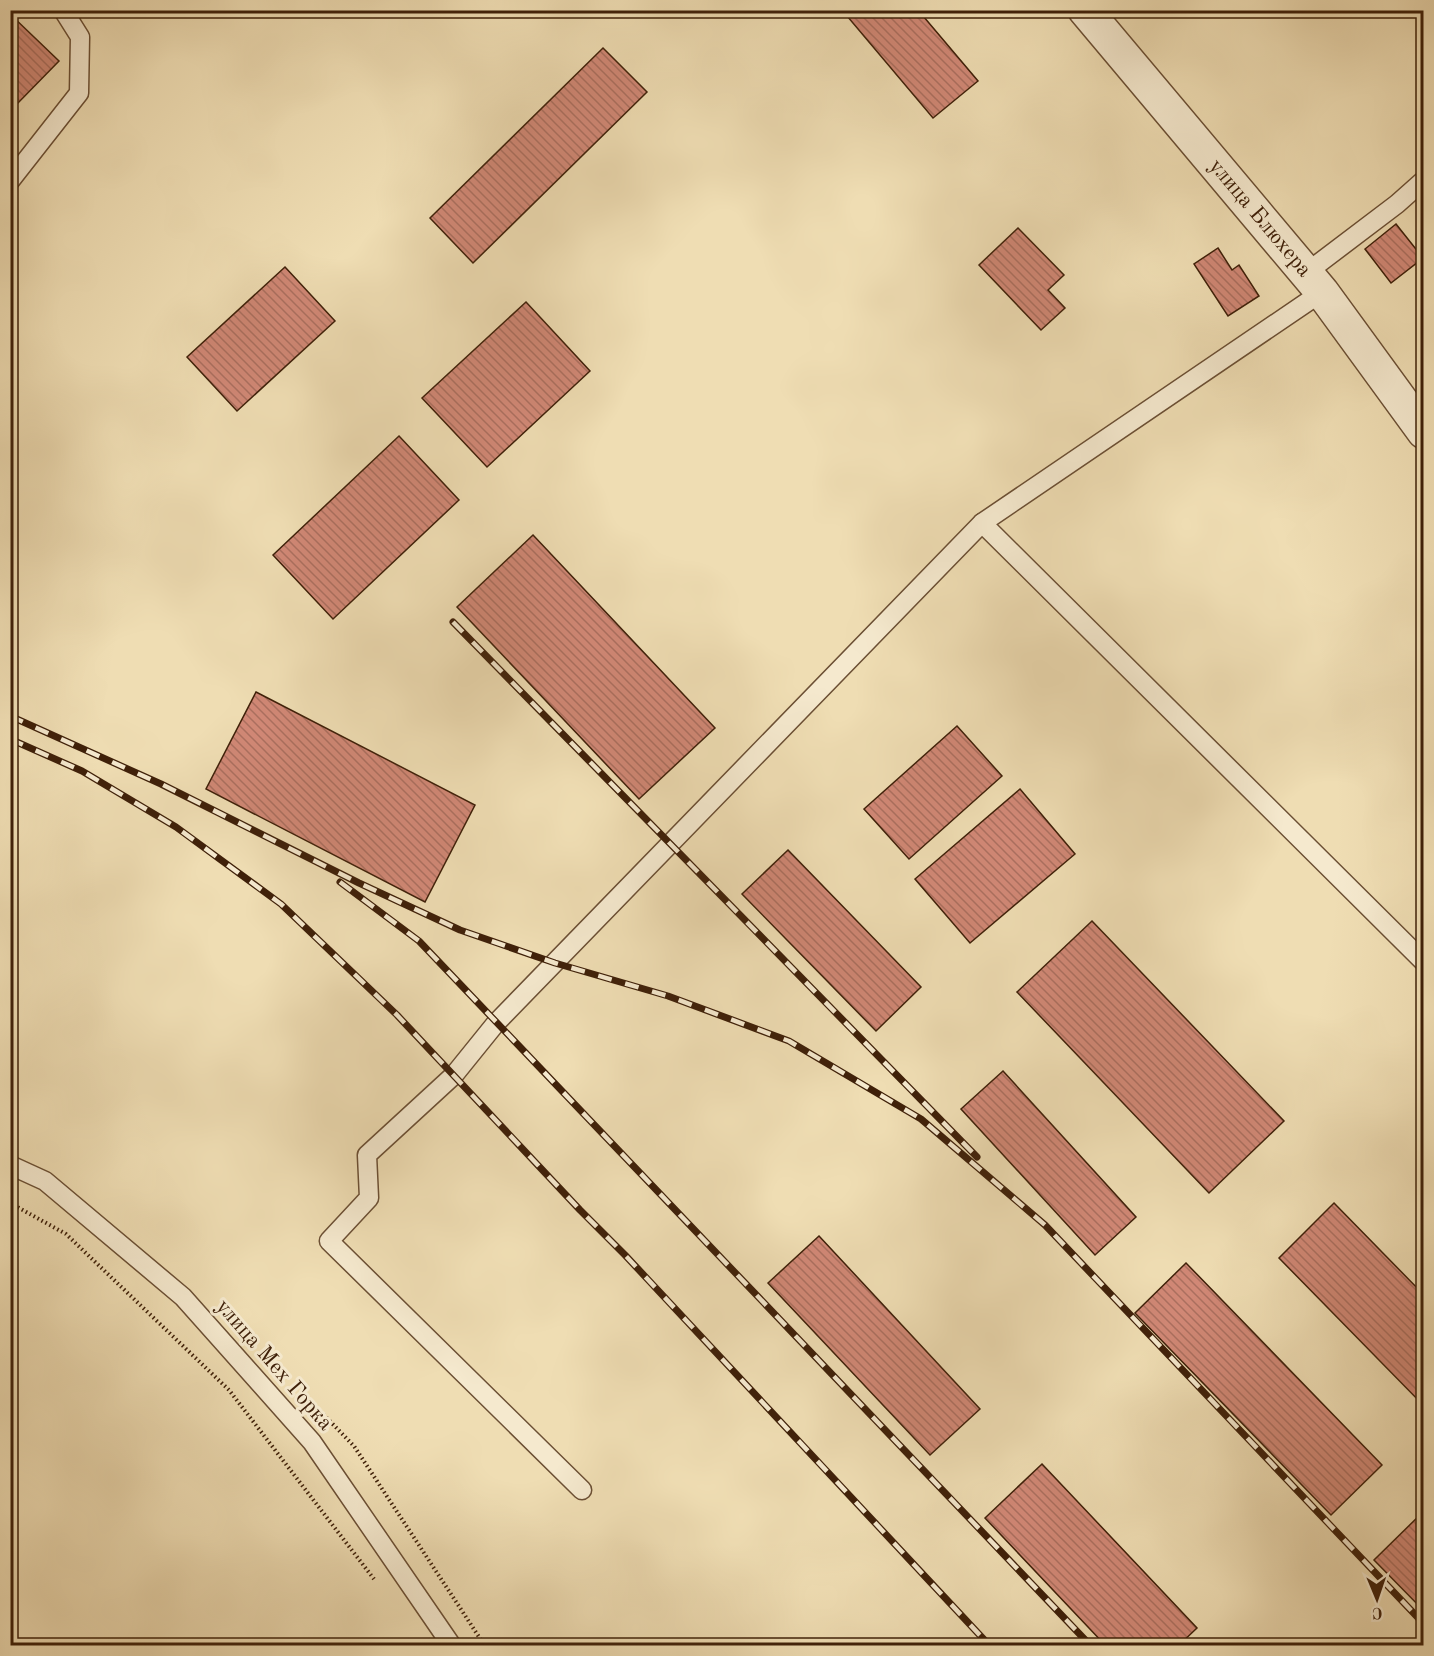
<svg xmlns="http://www.w3.org/2000/svg" width="1434" height="1656" viewBox="0 0 1434 1656" font-family="'Old Standard TT',serif">
  <defs>
    <pattern id="building-back-hatch" width="6" height="6" patternUnits="userSpaceOnUse" patternTransform="scale(1.5)"><rect width="6" height="6" fill="#d18876"/><path d="M-1 5l2 2M0 0l6 6M5-1l2 2" fill="none" stroke="#ab6f5f"/></pattern>
  </defs>
  <rect width="100%" height="100%" fill="#efddb3"/>
  <filter id="stains"><feTurbulence type="fractalNoise" baseFrequency=".00333" numOctaves="4"/><feColorMatrix values="0 0 0 0 .2 0 0 0 0 .09 0 0 0 0 .02 0 0 0 .5 -.17"/></filter>
  <radialGradient id="worn" r=".72"><stop offset=".6" stop-color="#630" stop-opacity="0"/><stop offset="1" stop-color="#630" stop-opacity=".3"/></radialGradient>
  <!-- building -->
  <g fill="url(#building-back-hatch)" stroke="#3f2009" stroke-width="1.5">
    <polygon points="842,10 918,10 978,81 933,118"/>
    <polygon points="10,14 59,61 17,104 10,97"/>
    <polygon points="603,48 647,92 473,263 430,218"/>
    <polygon points="1396,224 1423,258 1391,283 1365,249"/>
    <polygon points="1018,228 1064,275 1048,290 1065,308 1041,330 979,265"/>
    <polygon points="1218,248 1232,270 1239,265 1259,296 1228,316 1194,264"/>
    <polygon points="285,267 335,321 237,411 187,357"/>
    <polygon points="526,302 590,371 487,467 422,398"/>
    <polygon points="399,436 459,500 333,619 273,555"/>
    <polygon points="533,535 715,728 639,799 457,607"/>
    <polygon points="256,692 475,805 425,902 206,789"/>
    <polygon points="957,726 1002,776 909,859 864,809"/>
    <polygon points="1020,789 1075,854 970,943 915,879"/>
    <polygon points="788,850 921,987 876,1031 742,894"/>
    <polygon points="1092,921 1284,1121 1209,1193 1017,992"/>
    <polygon points="1003,1071 1136,1217 1095,1255 961,1109"/>
    <polygon points="1334,1203 1424,1295 1424,1406 1279,1258"/>
    <polygon points="819,1236 980,1409 930,1455 768,1283"/>
    <polygon points="1186,1263 1382,1465 1331,1515 1135,1313"/>
    <polygon points="1042,1464 1197,1628 1178,1646 1106,1646 985,1518"/>
    <polygon points="1424,1511 1424,1611 1374,1560"/>
  </g>
  <g fill="none" stroke-linecap="round" stroke-linejoin="round">
    <!-- lane casing -->
    <g stroke="#6b4f34" stroke-width="21">
      <g id="lane">
        <polyline points="10,181 79,93 80,37 63,10"/>
        <polyline points="1306,273 1397,204 1424,180"/>
        <polyline points="982,523 1424,962"/>
        <polyline points="10,1165 45,1181 183,1297 312,1442 452,1646"/>
        <polyline points="582,1490 329,1241 369,1198 367,1155 454,1075 496,1023 982,523 1322,292"/>
      </g>
    </g>
    <!-- street casing -->
    <g stroke="#6b4f34" stroke-width="36">
      <g id="street">
        <path id="s1" d="M1085,10L1322,292L1424,432"/>
      </g>
    </g>
    <!-- path -->
    <g stroke="#3f2009" stroke-width="4" stroke-dasharray="1.5 3" stroke-linecap="butt">
      <polyline points="10,1203 66,1234 229,1390 374,1579"/>
      <polyline points="320,1411 354,1446 485,1646"/>
    </g>
    <!-- lane -->
    <use href="#lane" stroke="#f5e9ce" stroke-width="18"/>
    <!-- street -->
    <use href="#street" stroke="#f5e9ce" stroke-width="33"/>
    <!-- rail casing -->
    <g stroke="#3f2009" stroke-width="7">
      <g id="rail">
        <polyline points="453,622 977,1157"/>
        <polyline points="10,716 161,784 359,883 460,930 555,963 668,996 789,1041 921,1119 1045,1225 1424,1624"/>
        <polyline points="10,739 82,771 176,827 281,904 397,1015 580,1210 625,1255 990,1646"/>
        <polyline points="340,882 419,941 1091,1646"/>
      </g>
    </g>
    <!-- rail -->
    <use href="#rail" stroke="#f5e9ce" stroke-width="4.5" stroke-dasharray="14" stroke-linecap="butt"/>
  </g>
  <g text-anchor="middle" dominant-baseline="central" stroke-width="6" stroke-linejoin="round" paint-order="stroke">
    <!-- street labels -->
    <g font-size="22" fill="#3f2009" stroke="#f5e9ce">
      <text stroke="none"><textPath href="#s1" startOffset="272">улица Блюхера</textPath></text>
      <text transform="translate(274 1365) rotate(49)">улица Мех Горка</text>
    </g>
  </g>
  <!-- margin -->
  <rect width="1434" height="1656" fill="none" stroke="#efddb3" stroke-width="36"/>
  <rect x="12" y="12" width="1410" height="1632" fill="none" stroke="#3f2009" stroke-width="3"/>
  <rect x="18" y="18" width="1398" height="1620" fill="none" stroke="#3f2009" stroke-width="1.5"/>
  <!-- north arrow -->
  <g transform="translate(1377 1599) rotate(178)" stroke="#f5e9ce" stroke-width="4.5" paint-order="stroke">
  <path d="M0-4.5L10 22L0 15L-10 22Z" fill="#3f2009"/>
  <text y="-9" font-size="16" font-weight="bold" text-anchor="middle" fill="#3f2009">С</text>
  </g>
  <rect width="100%" height="100%" filter="url(#stains)"/>
  <rect width="100%" height="100%" fill="url(#worn)"/>
</svg>
